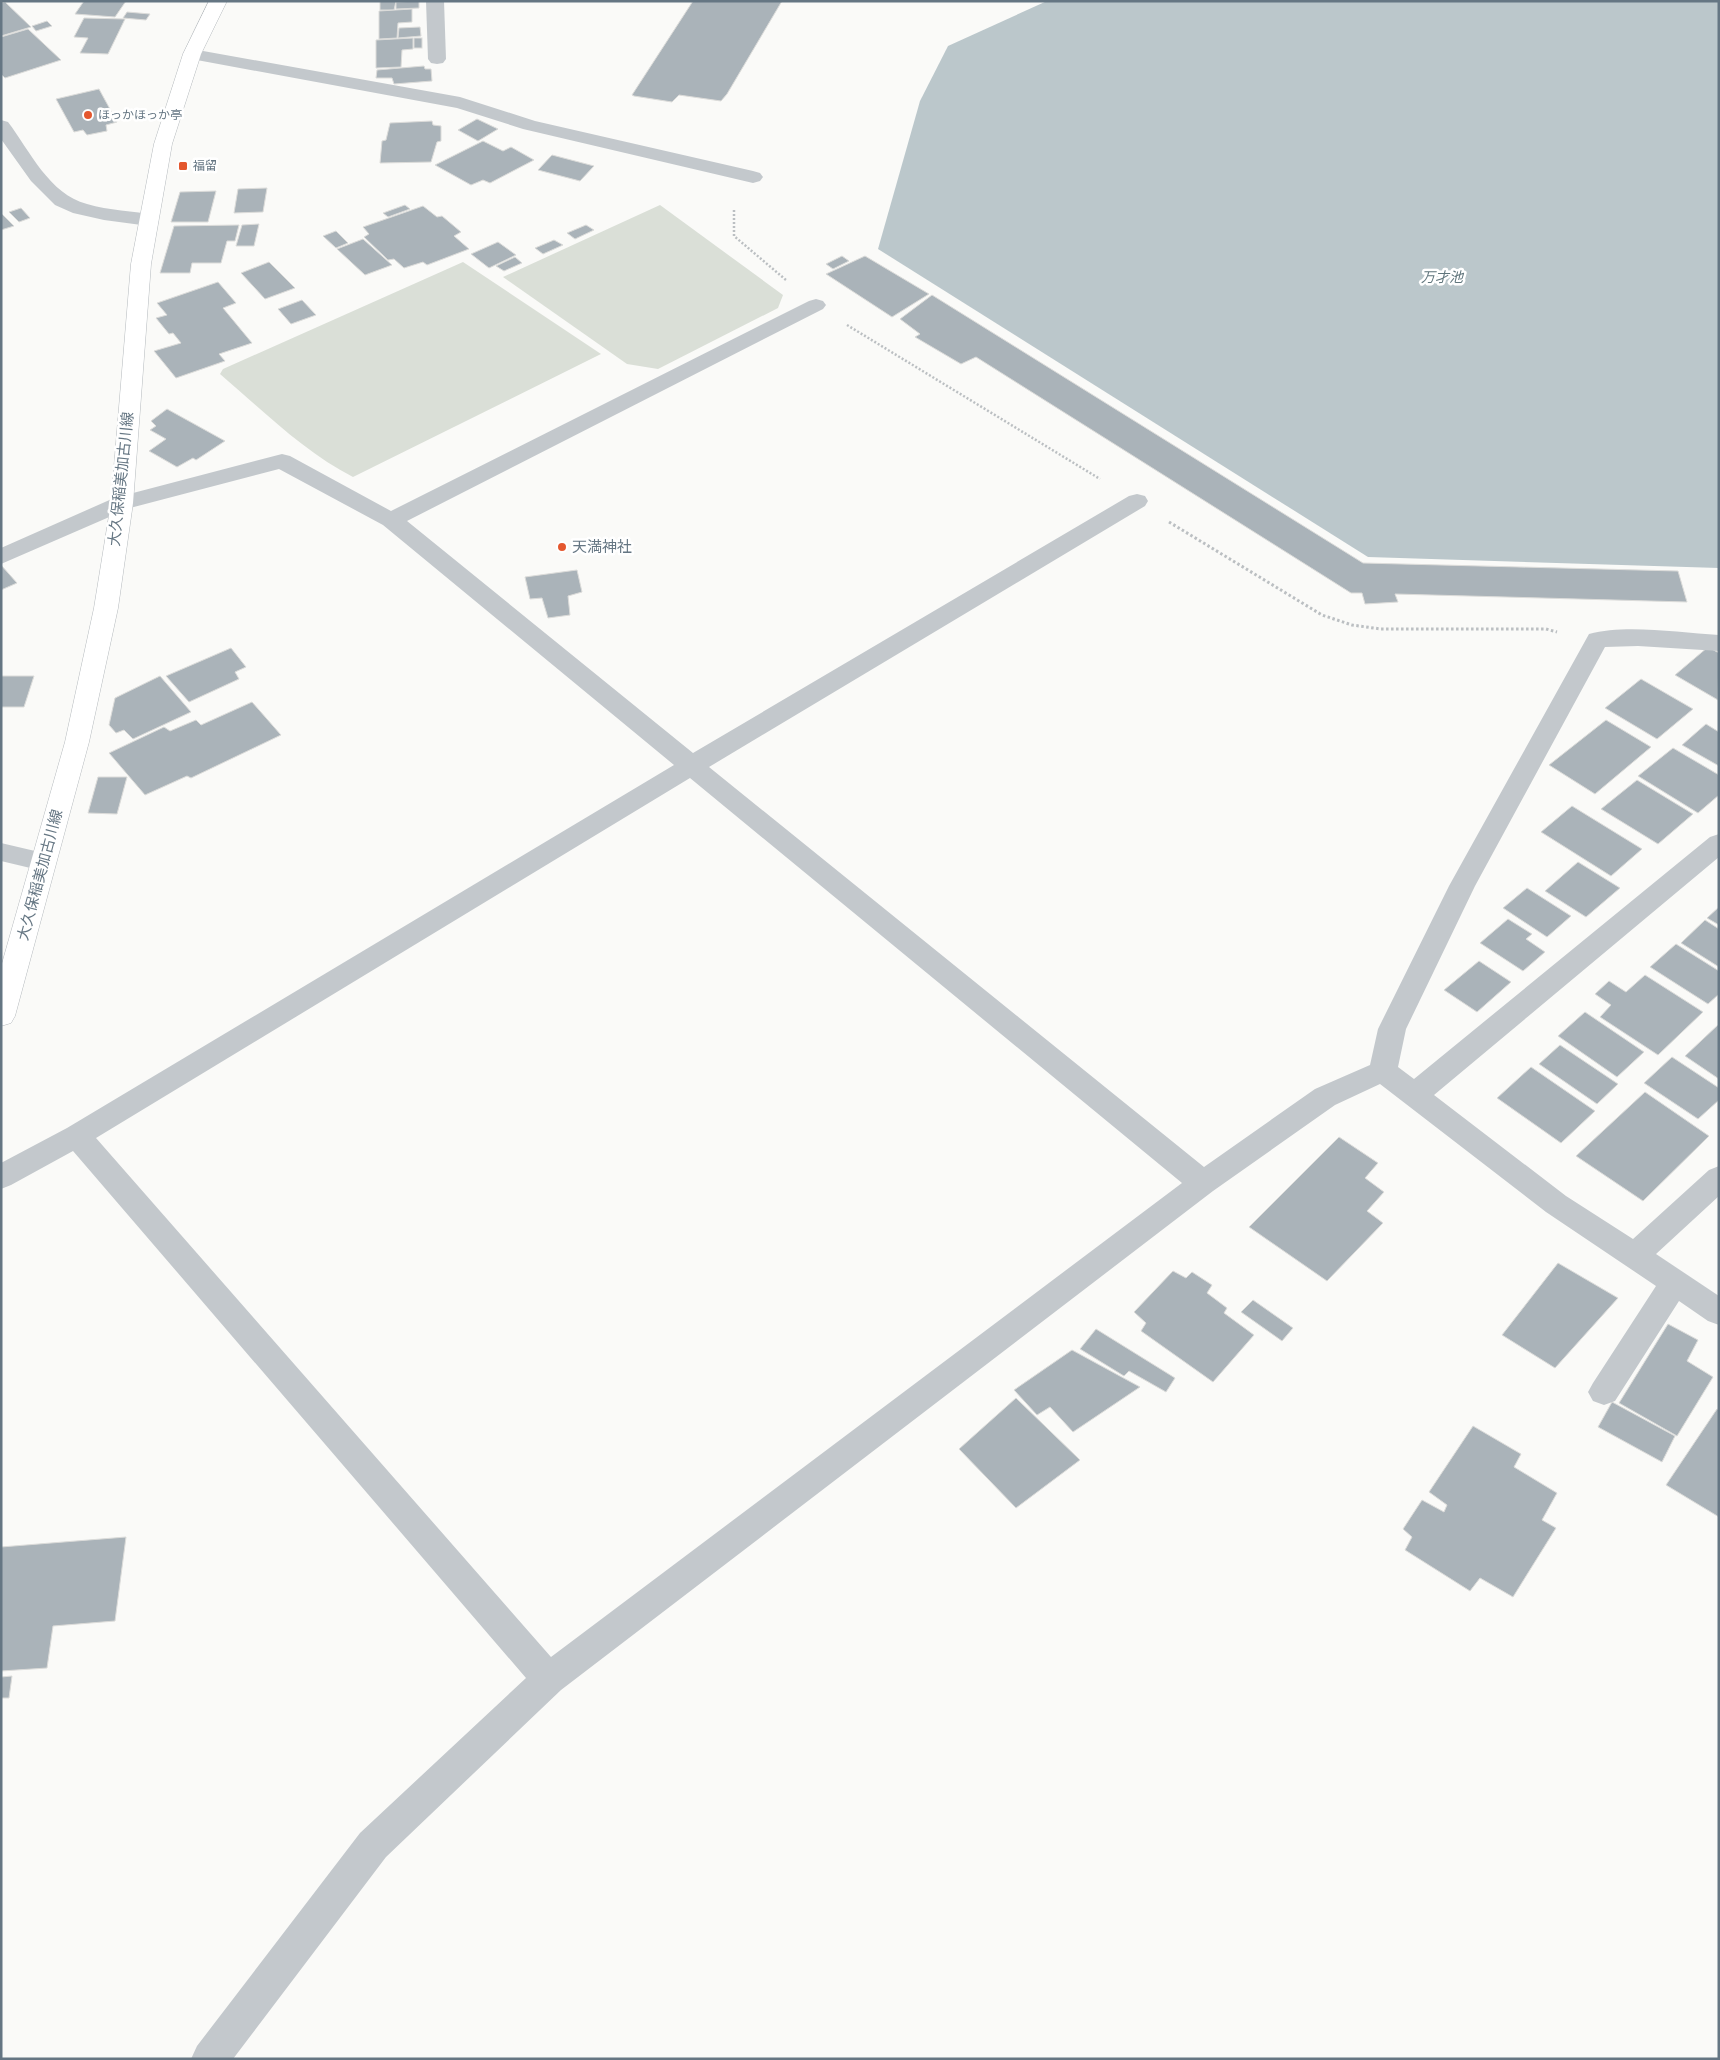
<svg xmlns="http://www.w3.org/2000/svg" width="1720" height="2060" viewBox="0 0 1720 2060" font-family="'Work Sans','Noto Sans JP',sans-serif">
  <rect width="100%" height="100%" fill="#fafaf8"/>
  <!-- green -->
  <g fill="#dadfd7">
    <polygon points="660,205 783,295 778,308 658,369 627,364 503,277"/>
    <path d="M463,262L601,354L353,477C305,453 261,409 220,374L223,369Z"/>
  </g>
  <!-- water -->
  <polygon fill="#bbc7cb" points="1047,1 1719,1 1719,568 1368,557 878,249 920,101 948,46"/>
  <!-- building -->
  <g fill="#aab3b9" stroke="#dcdcda">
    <polygon points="84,1 126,1 115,17 75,14"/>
    <polygon points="380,1 396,1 394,10 380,10"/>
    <polygon points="419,1 419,8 396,9 396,2"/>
    <polygon points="693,1 782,1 727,94 721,101 679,95 672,102 634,96 632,95"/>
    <polygon points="5,2 31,27 1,36 1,3"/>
    <polygon points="412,9 412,22 398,23 397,38 379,39 379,11"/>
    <polygon points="127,12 150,14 146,20 123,18"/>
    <polygon points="84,18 125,19 108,54 80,53 88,38 74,37"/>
    <polygon points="47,21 52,26 36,31 32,26"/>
    <polygon points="420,27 421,36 398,38 399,28"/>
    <polygon points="28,29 61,60 5,78 1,74 1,37"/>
    <polygon points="413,38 413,49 402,50 401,67 376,68 376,40"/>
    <rect x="414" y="38" width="8" height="10"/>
    <polygon points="424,66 425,69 431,69 432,81 394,84 392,78 376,78 377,70"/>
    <polygon points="99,89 117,122 106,125 107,131 87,135 83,130 74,132 56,99"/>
    <polygon points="477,119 498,129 478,141 458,130"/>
    <polygon points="432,121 433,125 441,126 441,141 437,142 431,162 380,163 382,141 386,140 390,123"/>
    <polygon points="483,141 503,151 511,147 534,160 490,183 483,180 471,185 435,165"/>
    <polygon points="552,155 594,166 580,181 538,170"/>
    <polygon points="267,188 263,212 234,213 238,189"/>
    <polygon points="216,191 208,222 171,222 180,192"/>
    <polygon points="405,205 410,209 388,217 383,213"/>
    <polygon points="423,206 437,217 442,216 461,232 454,236 469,249 427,265 423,262 404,268 394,259 388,260 364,237 369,234 363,227"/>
    <polygon points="21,208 30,218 19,222 9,212"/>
    <polygon points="1,213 14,226 1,230"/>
    <polygon points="259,224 254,246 236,246 242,225"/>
    <polygon points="239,225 235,241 227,241 221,263 192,263 190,273 160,273 174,226"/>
    <polygon points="586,225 594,230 575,239 567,233"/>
    <polygon points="336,231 348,243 336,248 323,236"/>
    <polygon points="363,239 392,265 365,275 337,249"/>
    <polygon points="554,240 563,245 543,254 535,248"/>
    <polygon points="498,242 516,255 489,268 471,254"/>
    <polygon points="842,256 849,261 833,269 826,264"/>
    <polygon points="865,256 929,294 892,317 826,274"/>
    <polygon points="515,257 522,263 504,271 496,266"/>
    <polygon points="269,262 295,288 265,299 241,273"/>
    <polygon points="218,282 236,303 223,308 252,343 219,354 225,361 176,378 154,351 181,343 173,333 169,334 156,318 167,315 157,303"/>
    <polygon points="932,295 1363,563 1678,571 1687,602 1395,594 1398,602 1365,604 1362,593 1351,593 976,357 961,364 915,337 920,334 900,319"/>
    <polygon points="302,300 316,315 291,324 278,309"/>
    <polygon points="167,409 225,441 196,460 193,458 177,467 149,451 166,439 150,430 156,426 151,421"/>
    <polygon points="1,565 17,583 1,590"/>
    <polygon points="577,570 582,592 568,596 570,615 548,618 542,598 530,599 525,577"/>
    <polygon points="1708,647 1719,653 1718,700 1675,675"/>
    <polygon points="231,648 246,667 235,672 239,679 189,702 166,676"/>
    <polygon points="1,676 34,676 24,707 1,707"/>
    <polygon points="160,676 191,712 133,739 124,730 116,733 109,725 115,698"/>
    <polygon points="1641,679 1693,709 1657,739 1605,708"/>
    <polygon points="252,702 281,735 191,778 187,776 145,795 109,753 164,727 170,731 196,720 201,725"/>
    <polygon points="1606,720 1651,747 1595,794 1549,765"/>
    <polygon points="1706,724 1719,732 1719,766 1682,745"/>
    <polygon points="1673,748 1719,775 1719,795 1698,813 1638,776"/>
    <polygon points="98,777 127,777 117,814 88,813"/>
    <polygon points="1637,780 1693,814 1658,844 1601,809"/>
    <polygon points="1572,806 1642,849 1611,876 1541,832"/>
    <polygon points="1578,862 1620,888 1586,917 1545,891"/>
    <polygon points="1527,888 1571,916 1547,937 1503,908"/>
    <polygon points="1719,907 1719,925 1707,918"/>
    <polygon points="1508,919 1532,934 1526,939 1545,952 1523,971 1480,943"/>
    <polygon points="1705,920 1719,929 1719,967 1681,943"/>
    <polygon points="1676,944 1719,971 1719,994 1708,1004 1650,967"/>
    <polygon points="1479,961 1511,982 1477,1012 1444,990"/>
    <polygon points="1645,975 1703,1012 1658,1055 1600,1017 1611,1005 1595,994 1609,981 1626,992"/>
    <polygon points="1585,1012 1644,1052 1617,1077 1558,1036"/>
    <polygon points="1719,1024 1719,1079 1685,1056"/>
    <polygon points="1560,1045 1618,1084 1597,1104 1539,1064"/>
    <polygon points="1672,1057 1719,1088 1719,1100 1698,1119 1644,1083"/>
    <polygon points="1531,1067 1595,1111 1561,1143 1497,1098"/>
    <polygon points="1645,1092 1709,1136 1643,1201 1576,1156"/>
    <polygon points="1339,1137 1378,1163 1365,1178 1384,1192 1367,1211 1383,1223 1327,1281 1249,1227"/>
    <polygon points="1558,1263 1618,1298 1555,1368 1502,1335"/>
    <polygon points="1173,1271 1186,1278 1192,1272 1212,1285 1207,1293 1227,1308 1224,1313 1254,1335 1213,1382 1141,1331 1146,1323 1134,1312"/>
    <polygon points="1253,1300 1293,1328 1282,1341 1241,1312"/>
    <polygon points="1668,1324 1698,1340 1687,1361 1713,1377 1677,1436 1619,1403"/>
    <polygon points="1096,1329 1175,1378 1166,1392 1129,1371 1124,1376 1080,1349"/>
    <polygon points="1072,1350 1140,1387 1073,1432 1050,1407 1037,1415 1014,1390"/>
    <polygon points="1016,1398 1080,1460 1016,1508 959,1449"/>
    <polygon points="1612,1402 1675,1436 1662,1462 1598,1427"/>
    <polygon points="1717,1409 1719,1410 1719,1517 1666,1485"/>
    <polygon points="1473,1426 1521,1454 1514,1467 1557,1493 1542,1520 1556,1528 1513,1597 1480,1578 1470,1591 1405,1550 1412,1537 1403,1529 1422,1500 1444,1512 1447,1505 1429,1492"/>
    <polygon points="126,1537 115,1621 53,1626 47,1668 1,1671 1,1547"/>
    <polygon points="12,1676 9,1698 1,1698 1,1677"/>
  </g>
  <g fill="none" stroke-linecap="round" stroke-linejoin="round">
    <!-- major casing -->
    <g stroke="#b5babe" stroke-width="1">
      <polygon id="major" points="209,1 227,1 201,54 172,144 151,264 133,503 118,608 89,742 15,1016 11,1023 1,1026 1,967 65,742 94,608 111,503 131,264 154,144 183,54"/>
    </g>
    <!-- path-far1 -->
    <g stroke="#bbbfc2" stroke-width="2.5" stroke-dasharray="2 2" stroke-linecap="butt">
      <polyline points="734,210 734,236 786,280"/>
      <polyline points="847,325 1100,479"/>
    </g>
    <!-- path -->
    <polyline stroke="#bbbfc2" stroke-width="3" stroke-dasharray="2.5 2.5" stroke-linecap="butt" points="1169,522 1322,615 1352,625 1381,629 1546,629 1557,632"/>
    <!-- minor -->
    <g fill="#c3c8cc" fill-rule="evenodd">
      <polygon points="426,1 444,1 446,59 443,63 437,64 431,63 428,59"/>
      <polygon points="192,49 460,97 535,121 753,171 760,173 763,177 760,181 753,183 523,129 457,108 186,58 183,54 186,50"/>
      <path d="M1,120L8,122C30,151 49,194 87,204C109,211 133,210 156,216L159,220L156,224L149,226L104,220L73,213L55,205L31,181L1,139Z"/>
      <path d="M816,299L823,301L826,305L823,309L407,521L693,753L1129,496L1137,494L1145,496L1148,501L1145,506L709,767L1204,1167L1315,1089L1370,1065L1378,1029L1449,886L1589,634C1627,624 1679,633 1719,635V651L1638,646L1605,647L1475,886L1406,1029L1398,1067L1414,1079L1710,837L1719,834V857L1434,1095L1566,1196L1633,1239L1709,1170L1719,1166V1196L1656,1254L1719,1296V1325L1708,1321L1679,1301L1615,1401L1604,1405L1593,1401L1588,1392L1593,1383L1656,1286L1546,1212L1380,1084L1335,1105L1213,1191L561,1690L386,1857L233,2059H191L197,2046L360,1833L526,1678L73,1151L11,1185L1,1189V1163L67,1128L674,765L383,525L279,469L130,508L1,564V548L114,498L282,454L290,456L391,511L809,301ZM690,778L1182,1183L551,1657L96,1138Z"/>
      <polygon points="1,843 52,855 56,862 52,869 43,871 1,861"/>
    </g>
    <!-- major -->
    <use href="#major" fill="#fff" fill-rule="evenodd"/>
  </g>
  <!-- markers -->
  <g fill="#e4572e" stroke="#fff" stroke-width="2">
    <circle cx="88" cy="115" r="5"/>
    <rect x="178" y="161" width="10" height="10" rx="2.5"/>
    <circle cx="562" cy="547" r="5"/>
  </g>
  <g text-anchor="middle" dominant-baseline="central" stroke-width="5" stroke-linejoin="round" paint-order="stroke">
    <!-- far-poi labels -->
    <g font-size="12" fill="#657683" stroke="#fff" text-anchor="start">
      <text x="98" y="115">ほっかほっか亭</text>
      <text x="193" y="166">福留</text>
    </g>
    <!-- far-water labels -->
    <g font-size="14" font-style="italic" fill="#60757c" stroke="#fff">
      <text x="1442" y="277">万才池</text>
    </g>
    <!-- street labels -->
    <g font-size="15" fill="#657683" stroke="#fff">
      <text transform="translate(121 479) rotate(-84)">大久保稲美加古川線</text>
      <text transform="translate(40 875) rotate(-75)">大久保稲美加古川線</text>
    </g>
    <!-- poi labels -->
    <g font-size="15" fill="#657683" stroke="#fff" text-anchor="start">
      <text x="572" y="547">天満神社</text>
    </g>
  </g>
  <!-- border -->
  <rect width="1720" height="2060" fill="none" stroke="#657683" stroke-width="5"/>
</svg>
